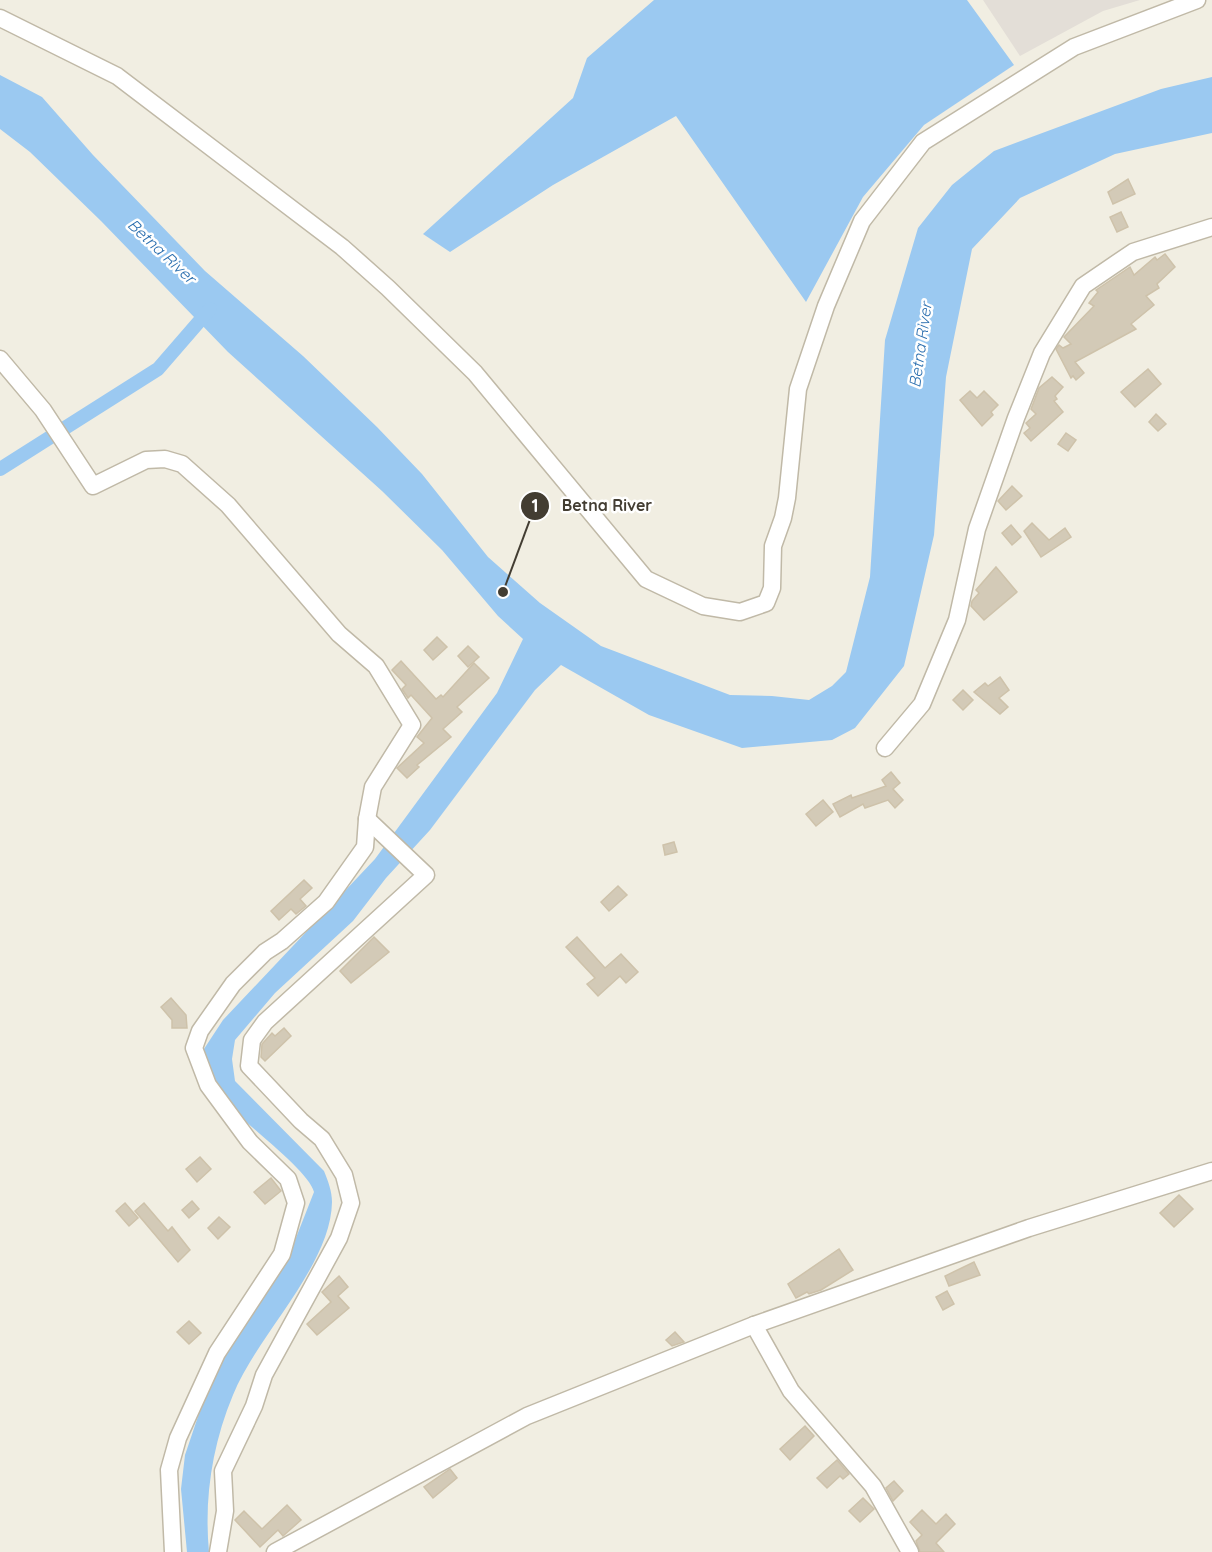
<svg xmlns="http://www.w3.org/2000/svg" width="1212" height="1552" viewBox="0 0 1212 1552" font-family="Quicksand,sans-serif">
  <rect width="100%" height="100%" fill="#f1eee2"/>
  <!-- industrial -->
  <polygon fill="#e3ded7" points="983,0 1140,0 1103,11 1020,56"/>
  <!-- water -->
  <g fill="#9bc9f1">
    <polygon points="654,0 967,0 1014,65 924,125 863,197 806,302 676,116 553,185 450,252 423,234 573,98 587,58"/>
    <path d="M0,75L42,97L93,155L205,271L303,356L377,427L422,474L488,557L540,603L601,646L730,695L772,696L809,700L832,686L846,672L870,577L885,340L918,228L952,185L994,151L1161,89L1212,77V133L1115,154L1020,198L972,249L946,377L934,535L904,666L855,728L832,740L742,748L649,715L561,665L535,690L430,830L386,878L353,921L275,993L235,1040L232,1059L235,1081L324,1171C328,1181 332,1191 332,1202C331,1266 257,1335 233,1395C212,1445 204,1499 209,1552H187L181,1489L185,1455L209,1384L237,1333L290,1253L314,1192C309,1170 244,1124 226,1102C214,1088 209,1070 202,1052L223,1020L375,859L497,693L523,639L498,616L442,550L382,491L228,352L101,221L30,152L0,129Z"/>
  </g>
  <g fill="none" stroke-linecap="round" stroke-linejoin="round">
    <!-- canal -->
    <polyline stroke="#9bc9f1" stroke-width="14" points="0,469 158,369 210,309"/>
  </g>
  <!-- building -->
  <g fill="#d3cab7" stroke="#cec2aa" stroke-width="1.5">
    <polygon points="1128,179 1135,194 1113,204 1108,192"/>
    <polygon points="1121,212 1128,227 1117,232 1110,217"/>
    <polygon points="1165,254 1175,267 1157,284 1159,288 1146,296 1154,305 1131,324 1136,329 1075,362 1084,373 1076,380 1073,376 1071,378 1056,349 1059,345 1063,348 1071,344 1064,337 1094,306 1089,303 1098,292 1096,290 1130,267 1134,275 1155,257 1157,260"/>
    <polygon points="1148,369 1161,384 1135,407 1121,392"/>
    <polygon points="1052,377 1063,387 1055,396 1057,399 1054,401 1063,412 1031,441 1024,433 1030,428 1026,423 1036,414 1031,409 1039,388"/>
    <polygon points="970,391 977,398 984,391 998,405 991,412 993,415 982,426 960,400"/>
    <polygon points="1156,414 1166,424 1158,431 1149,422"/>
    <polygon points="1066,433 1076,440 1068,451 1058,444"/>
    <polygon points="1012,486 1022,496 1006,510 998,501"/>
    <polygon points="1032,523 1049,540 1065,528 1071,537 1041,557 1024,531"/>
    <polygon points="1011,525 1021,537 1012,545 1002,533"/>
    <polygon points="996,567 1017,592 984,620 971,606 972,601 979,593 976,590"/>
    <polygon points="437,637 447,647 433,660 424,650"/>
    <polygon points="468,646 479,657 468,667 458,656"/>
    <polygon points="401,661 436,699 441,695 443,697 474,663 489,678 457,707 462,712 443,729 451,737 417,765 419,767 407,778 397,768 424,743 417,737 432,718 411,695 408,698 402,689 406,685 392,670"/>
    <polygon points="1000,677 1009,690 999,698 1008,707 1000,714 974,692 985,683 988,686"/>
    <polygon points="963,690 973,700 963,710 953,700"/>
    <polygon points="891,772 900,783 893,789 903,800 895,808 888,800 865,808 863,804 840,817 833,804 851,795 852,798 886,786 882,780"/>
    <polygon points="823,800 833,812 816,826 806,814"/>
    <polygon points="674,842 677,852 665,855 663,845"/>
    <polygon points="304,880 312,888 300,899 306,906 296,914 291,909 279,920 271,911"/>
    <polygon points="618,886 627,895 609,911 601,902"/>
    <polygon points="374,937 389,952 351,983 340,971"/>
    <polygon points="577,937 605,968 621,954 638,972 626,983 620,976 598,996 587,984 595,978 566,947"/>
    <polygon points="171,998 186,1015 187,1028 172,1028 172,1020 161,1007"/>
    <polygon points="284,1028 291,1036 265,1061 261,1057 262,1044 272,1033 275,1036"/>
    <polygon points="200,1157 211,1169 197,1182 186,1169"/>
    <polygon points="271,1178 281,1191 265,1204 254,1192"/>
    <polygon points="1179,1195 1193,1209 1174,1227 1160,1213"/>
    <polygon points="192,1201 199,1209 189,1218 182,1210"/>
    <polygon points="125,1203 138,1218 129,1226 116,1211"/>
    <polygon points="144,1203 168,1231 172,1227 190,1250 178,1262 135,1211"/>
    <polygon points="219,1217 230,1227 218,1239 208,1228"/>
    <polygon points="839,1249 853,1270 821,1290 809,1294 807,1292 796,1298 788,1284"/>
    <polygon points="974,1262 980,1275 949,1286 945,1276"/>
    <polygon points="339,1276 348,1287 338,1296 349,1308 317,1335 307,1324 331,1302 322,1292"/>
    <polygon points="947,1291 954,1304 943,1310 936,1297"/>
    <polygon points="189,1321 201,1333 189,1344 177,1332"/>
    <polygon points="675,1332 684,1342 672,1346 666,1340"/>
    <polygon points="805,1426 814,1436 790,1460 780,1449"/>
    <polygon points="837,1460 849,1474 843,1479 840,1476 827,1488 817,1478"/>
    <polygon points="450,1469 457,1478 433,1498 424,1487"/>
    <polygon points="894,1481 903,1491 893,1501 886,1488"/>
    <polygon points="863,1498 874,1509 860,1522 849,1511"/>
    <polygon points="287,1505 301,1520 283,1536 278,1530 260,1547 235,1520 244,1511 262,1529"/>
    <polygon points="922,1510 936,1524 946,1514 955,1524 936,1543 944,1552 920,1552 916,1541 922,1535 910,1522"/>
  </g>
  <g fill="none" stroke-linecap="round" stroke-linejoin="round">
    <!-- street casing -->
    <g stroke="#c0b9a7" stroke-width="19">
      <g id="street">
        <polyline points="0,18 117,76 342,247 388,288 475,373 646,579 703,606 740,612 766,603 772,588 773,546 783,518 787,498 798,389 826,306 862,221 923,142 1074,47 1197,0"/>
        <polyline points="0,359 43,410 93,486 146,460 165,459 182,464 228,505 339,634 376,666 412,725 373,787 367,819 365,847 326,902 282,941 265,952 233,984 200,1031 194,1048 208,1085 250,1142 288,1179 296,1203 282,1254 217,1353 178,1438 169,1470 173,1552"/>
        <polyline points="885,748 922,704 957,620 977,529 1016,418 1042,353 1083,286 1133,252 1212,227"/>
        <polyline points="754,1325 791,1391 873,1486 910,1552"/>
        <polyline points="218,1552 225,1511 223,1471 254,1406 264,1375 339,1238 351,1203 344,1175 322,1139 301,1121 249,1066 252,1040 265,1022 426,875 367,819"/>
        <polyline points="275,1552 527,1416 754,1325 1029,1228 1212,1171"/>
      </g>
    </g>
    <!-- street -->
    <use href="#street" stroke="#fff" stroke-width="16"/>
  </g>
  <g text-anchor="middle" dominant-baseline="central" stroke-width="5" stroke-linejoin="round" paint-order="stroke">
    <!-- water labels -->
    <g font-size="16" font-style="italic" fill="#2b6faf" stroke="#fff">
      <text transform="translate(162 251) rotate(43)">Betna River</text>
      <text transform="translate(920 345) rotate(-82)">Betna River</text>
    </g>
  </g>
  <!-- callouts -->
  <path fill="none" stroke="#433d32" stroke-width="2" d="M503 592L535 506"/>
  <g fill="#433d32" stroke="#fff" stroke-width="2">
    <circle cx="503" cy="592" r="6"/>
    <circle cx="535" cy="506" r="15"/>
  </g>
  <g font-size="18" text-anchor="middle" font-weight="bold" fill="#fff">
    <text x="535" y="512">1</text>
  </g>
  <g font-size="16" text-anchor="middle" font-weight="bold" fill="#433d32" stroke="#fff" stroke-width="5" stroke-linejoin="round" paint-order="stroke">
    <text x="607" y="511">Betna River</text>
  </g>
</svg>
